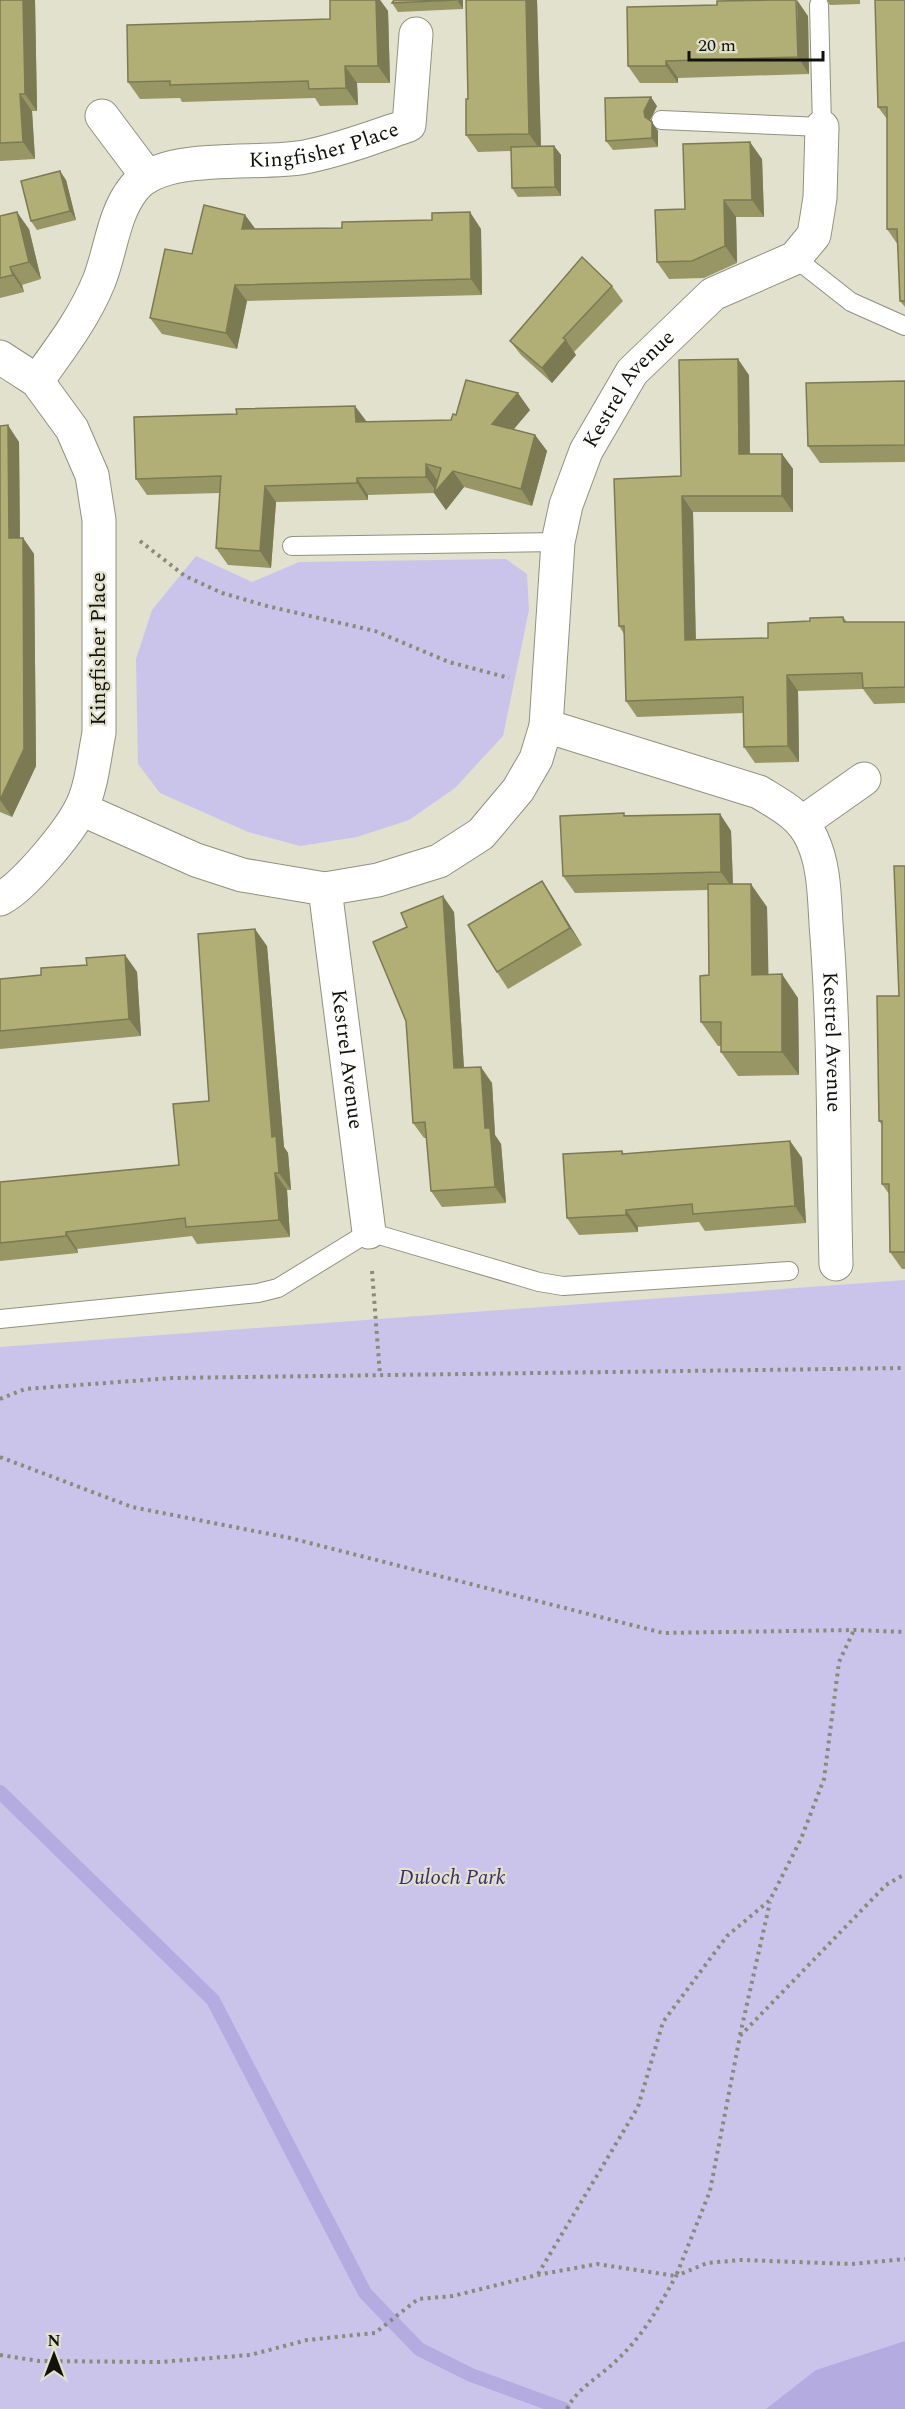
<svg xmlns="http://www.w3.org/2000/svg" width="905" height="2409" viewBox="0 0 905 2409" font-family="Spectral,serif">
  <rect width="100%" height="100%" fill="#e1e1ce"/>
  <!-- green -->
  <g fill="#cac4eb">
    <polygon points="196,556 252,582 299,562 506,559 527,574 529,610 503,736 455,788 409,820 357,837 300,846 248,832 160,793 138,764 136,659 152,610"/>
    <polygon points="905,1280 905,2409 0,2409 0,1347"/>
  </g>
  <!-- water -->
  <polygon fill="#b4abe1" points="905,2341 905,2409 766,2409 816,2370"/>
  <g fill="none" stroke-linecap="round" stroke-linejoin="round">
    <!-- stream -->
    <polyline stroke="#b4abe1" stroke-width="14" points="0,1792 213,2000 365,2293 419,2349 471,2375 564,2409"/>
    <!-- service casing -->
    <g stroke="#91917f" stroke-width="20">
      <g id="service">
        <polyline points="661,120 822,127 819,5"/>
        <polyline points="795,258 851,302 905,326"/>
        <polyline points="292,546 558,542"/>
        <polyline points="0,1319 258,1293 278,1288 369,1232 539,1282 563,1286 789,1271"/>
      </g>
    </g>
    <!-- minor casing -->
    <g stroke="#91917f" stroke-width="35">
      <g id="minor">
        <polyline points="102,116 147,176"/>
        <path d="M0,357L37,381L72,429L92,475L99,520V733C94,757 92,788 80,810C68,833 24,887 0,899"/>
        <path id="s1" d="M37,381C60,349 84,318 99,281C111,251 113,214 134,188C163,151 260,166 305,157C340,150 374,137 409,125L416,34"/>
        <path id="s2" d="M546,726L759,792C780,805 801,815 812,839C826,869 824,904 827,937C835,1046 833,1155 836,1264"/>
        <path id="s3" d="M81,809L196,860L242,875L325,889L369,1232"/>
        <polyline points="803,822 864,779"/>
        <path id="s4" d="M325,889L378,880L439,861L481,834L518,790L536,759L546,726L558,542L566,505L586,451L632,372L713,294L795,258L814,235L820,198L822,127"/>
      </g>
    </g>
    <!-- path -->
    <g stroke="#8a8a7c" stroke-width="4" stroke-dasharray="3 4.5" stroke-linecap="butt">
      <polyline points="140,541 185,576 222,593 267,606 375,631 449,662 509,678"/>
      <polyline points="372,1271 380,1375"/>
      <polyline points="0,1399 25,1389 172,1378 905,1368"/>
      <polyline points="0,1457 132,1507 290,1538 663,1633 854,1630 905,1632"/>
      <polyline points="740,2035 770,1902"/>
      <polyline points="538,2274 638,2107 663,2022 727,1936 770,1900 801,1839 824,1779 839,1662 854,1630"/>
      <polyline points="0,2355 39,2361 160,2362 250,2355 307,2340 375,2333 418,2299 453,2296 537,2275 597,2264 676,2276 710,2191 740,2036 886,1885 905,1874"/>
      <path d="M567,2409C577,2388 601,2376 617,2360C645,2333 657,2310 676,2276L707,2263L741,2260L852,2264L905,2259"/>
    </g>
    <!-- service -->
    <use href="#service" stroke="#fff" stroke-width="18"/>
    <!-- minor -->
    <use href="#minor" stroke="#fff" stroke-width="33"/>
  </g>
  <!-- wall -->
  <g fill="#989665">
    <polygon points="0,0 35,0 37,111 32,111 35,159 0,161"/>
    <polygon points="330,0 380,0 388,11 390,83 357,83 358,105 320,106 315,98 182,102 180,98 140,99 128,82 330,19"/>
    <polygon points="463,0 463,9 398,12 392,3"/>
    <polygon points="537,0 541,146 554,146 561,155 561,196 518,197 512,188 511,151 478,152 466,135 468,99"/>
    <polygon points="827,0 860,0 860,4 830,5"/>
    <polygon points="905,0 905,307 900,301 898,245 887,229 887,119 878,107"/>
    <polygon points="808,16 809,74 678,78 678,83 640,83 628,66"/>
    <polygon points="657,106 650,120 658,131 658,147 613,150 606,141"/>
    <polygon points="762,159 764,217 736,217 737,263 704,278 669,279 657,262 685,209"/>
    <polygon points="66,180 76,220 37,230 31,221"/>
    <polygon points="245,215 255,229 481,229 482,295 247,301 237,349 162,334 150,318 192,254"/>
    <polygon points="0,216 29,229 41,279 22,285 24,292 0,298"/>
    <polygon points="612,286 623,301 574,352 576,355 552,383 521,355 510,341"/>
    <polygon points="749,375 750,454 782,454 793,469 793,512 693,512 696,640 768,638 810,621 843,617 847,622 905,622 905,703 874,704 863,689 798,691 799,762 755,763 744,747 744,713 637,717 626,701 624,634 619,626 681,476"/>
    <polygon points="905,381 905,462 820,463 808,446"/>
    <polygon points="530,410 513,429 535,435 547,451 532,506 464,487 446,510 434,493 368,495 368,500 276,502 271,568 228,565 216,548 220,493 147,495 136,479 367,422 451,420 456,415"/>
    <polygon points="0,426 19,442 20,538 23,538 34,554 36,766 12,817 0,812"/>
    <polygon points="720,814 731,831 733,884 767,907 768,974 798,998 799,1075 738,1076 721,1052 721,1046 718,1046 701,1022 709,975 708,890 575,893 563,876 625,815"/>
    <polygon points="905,866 905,1269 902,1269 890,1252 889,1194 882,1184 882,1125 879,1121 899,996"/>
    <polygon points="542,881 553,898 582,945 508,989 497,972"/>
    <polygon points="454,912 464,1068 492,1083 495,1135 501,1144 506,1203 442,1207 431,1191 427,1138 424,1138 413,1123 406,1021"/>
    <polygon points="267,946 284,1147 288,1153 291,1190 287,1190 290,1237 197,1244 192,1236 77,1249 78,1253 0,1261 0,1182 179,1165 209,1101"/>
    <polygon points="125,955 137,972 141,1036 0,1049 0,979 41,975 87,965"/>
    <polygon points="790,1141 802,1158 806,1223 705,1231 699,1222 638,1227 638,1232 579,1235 567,1218 622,1151 624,1154"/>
  </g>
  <!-- shaded-wall -->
  <g fill="#7c7a53">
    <polygon points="23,0 35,0 37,111 25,94"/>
    <polygon points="376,0 380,0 388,11 390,83 378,66"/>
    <polygon points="457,0 463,0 463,9"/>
    <polygon points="526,0 537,0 541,151 529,134"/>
    <polygon points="797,0 808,16 809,74 798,57"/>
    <polygon points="666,61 678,78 678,83 666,66"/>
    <polygon points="345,66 357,83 358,105 346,88"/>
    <polygon points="20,94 32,111 35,159 23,142"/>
    <polygon points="651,97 657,106 650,120 645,117 644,111"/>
    <polygon points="652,122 658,131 658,147 652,138"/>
    <polygon points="750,142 762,159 764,217 752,200"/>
    <polygon points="554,146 561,155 561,196 555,187"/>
    <polygon points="60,171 66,180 76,220 70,211"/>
    <polygon points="724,200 736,217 737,263 725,246"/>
    <polygon points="17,212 29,229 41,279 29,262"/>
    <polygon points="470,212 481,229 482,295 471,279"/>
    <polygon points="245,215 257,231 242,229"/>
    <polygon points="10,267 22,285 24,292 13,275"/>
    <polygon points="235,285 247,301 237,349 226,333"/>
    <polygon points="566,340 576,355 552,383 542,368"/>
    <polygon points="738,359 749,375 750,469 739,454"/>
    <polygon points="518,393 530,410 504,441 492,424"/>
    <polygon points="355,406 367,422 356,422"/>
    <polygon points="8,425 19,442 20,554 9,538"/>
    <polygon points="535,435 547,451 532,506 521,489"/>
    <polygon points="782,454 793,469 793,512 782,496"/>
    <polygon points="426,464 437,480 438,489 453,471 464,487 446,510 434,493 436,491 426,477"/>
    <polygon points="357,478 368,495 368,500 357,483"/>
    <polygon points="265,486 276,502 271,568 260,551"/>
    <polygon points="682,496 693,512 696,656 685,640"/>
    <polygon points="23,538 34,554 36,766 12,817 0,800"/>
    <polygon points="787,675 798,691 799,762 788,746"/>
    <polygon points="720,814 731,831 733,889 721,872"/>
    <polygon points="542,881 553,898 582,945 570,928"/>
    <polygon points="751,884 767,907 769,998 752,975"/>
    <polygon points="443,896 454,912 465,1084 454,1068"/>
    <polygon points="255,929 267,946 284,1147 288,1153 291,1190 279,1173 272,1137"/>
    <polygon points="125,955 137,972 141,1036 129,1019"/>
    <polygon points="782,974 798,998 799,1075 782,1052"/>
    <polygon points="481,1067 492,1083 495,1135 501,1144 506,1203 495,1187 485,1128"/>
    <polygon points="790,1141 802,1158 806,1223 795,1206"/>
    <polygon points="275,1173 287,1190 290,1237 279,1220"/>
    <polygon points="626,1210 638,1227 638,1232 626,1215"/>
    <polygon points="66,1232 77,1249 78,1253 66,1236"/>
  </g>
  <!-- building -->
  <g fill="#b1af76" stroke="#7c7a53" stroke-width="1.5">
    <polygon points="0,0 23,0 25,94 20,94 23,142 0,143"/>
    <polygon points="330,0 376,0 378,66 345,66 346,88 309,89 308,81 170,85 170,81 128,82 127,25 330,19"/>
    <polygon points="394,0 457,0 392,3"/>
    <polygon points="466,0 526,0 529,134 466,135 466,99 468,99"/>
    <polygon points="773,0 796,0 798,57 666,61 666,66 628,66 627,7 717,5 717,1"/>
    <polygon points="875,0 905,0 905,301 900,301 897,229 887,229 887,107 878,107"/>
    <polygon points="651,97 644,111 645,117 652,122 652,138 606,141 605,98"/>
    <polygon points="750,142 752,200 724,200 725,246 692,261 657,262 655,210 685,209 683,144"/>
    <polygon points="554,146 555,187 512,188 511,147"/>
    <polygon points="60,171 70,211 31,221 21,181"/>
    <polygon points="204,205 245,215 242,229 342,228 342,222 432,220 432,213 470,212 471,279 235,285 226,333 150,318 165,249 192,254"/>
    <polygon points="17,212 29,262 10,267 13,275 0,278 0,216"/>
    <polygon points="582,257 612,286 563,338 566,340 542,368 510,341"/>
    <polygon points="738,359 739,454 782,454 782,496 682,496 685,640 768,638 768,623 810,621 810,618 843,617 844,622 905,622 905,687 863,688 862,673 787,675 788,746 744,747 743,697 626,701 624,626 619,626 614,479 681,476 679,360"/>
    <polygon points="466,380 518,393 492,424 535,435 521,489 453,471 434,493 441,468 426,464 426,477 357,478 357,483 265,486 260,551 216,548 221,476 136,479 134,417 237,414 236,409 355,406 356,422 451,420 453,414 456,415"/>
    <polygon points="905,381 905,445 808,446 806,383"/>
    <polygon points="8,425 9,538 23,538 24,749 0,800 0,426"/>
    <polygon points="624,813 624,816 720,814 721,872 563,876 560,816"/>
    <polygon points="894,866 905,866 905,1252 890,1252 889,1184 882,1184 882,1121 879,1121 877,996 899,996"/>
    <polygon points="542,881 570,928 497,972 468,925"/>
    <polygon points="708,884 751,884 752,975 782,974 782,1052 721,1052 721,1022 701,1022 700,976 709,975"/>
    <polygon points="443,896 454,1068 481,1067 485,1128 490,1128 495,1187 431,1191 425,1122 413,1123 406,1021 373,942 407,927 401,913"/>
    <polygon points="255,929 272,1137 276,1136 279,1173 275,1173 279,1220 186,1227 185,1218 66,1232 66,1236 0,1243 0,1182 179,1165 173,1104 209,1101 198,934"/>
    <polygon points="125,955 129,1019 0,1031 0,979 41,975 41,968 87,965 86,958"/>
    <polygon points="790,1141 795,1206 693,1214 692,1204 626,1210 626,1215 567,1218 563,1154 622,1151 622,1154"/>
  </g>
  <g text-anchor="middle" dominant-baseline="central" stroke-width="4.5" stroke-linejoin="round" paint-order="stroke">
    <!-- street labels -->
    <g font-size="21" fill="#12120b" stroke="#e1e1ce">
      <text stroke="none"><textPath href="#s1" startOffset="416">Kingfisher Place</textPath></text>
      <text stroke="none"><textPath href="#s4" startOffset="651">Kestrel Avenue</textPath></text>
      <text transform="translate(99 649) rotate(-90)">Kingfisher Place</text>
      <text stroke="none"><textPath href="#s2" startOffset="500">Kestrel Avenue</textPath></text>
      <text stroke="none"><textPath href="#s3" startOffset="430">Kestrel Avenue</textPath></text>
    </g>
    <!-- park labels -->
    <g font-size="21" font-style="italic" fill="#3c2c6b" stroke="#e1e1ce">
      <text x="452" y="1878">Duloch Park</text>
    </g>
  </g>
  <!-- north arrow -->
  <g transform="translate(54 2355)" stroke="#e1e1ce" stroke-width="4.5" paint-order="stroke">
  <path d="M0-4.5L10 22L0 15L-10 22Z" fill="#12120b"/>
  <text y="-9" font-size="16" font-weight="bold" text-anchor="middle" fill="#12120b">N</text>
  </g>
  <!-- scale -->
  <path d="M689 51v9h134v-9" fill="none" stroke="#12120b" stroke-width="3"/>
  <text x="698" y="51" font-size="18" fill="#12120b" stroke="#e1e1ce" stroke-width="4.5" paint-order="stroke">20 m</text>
</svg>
